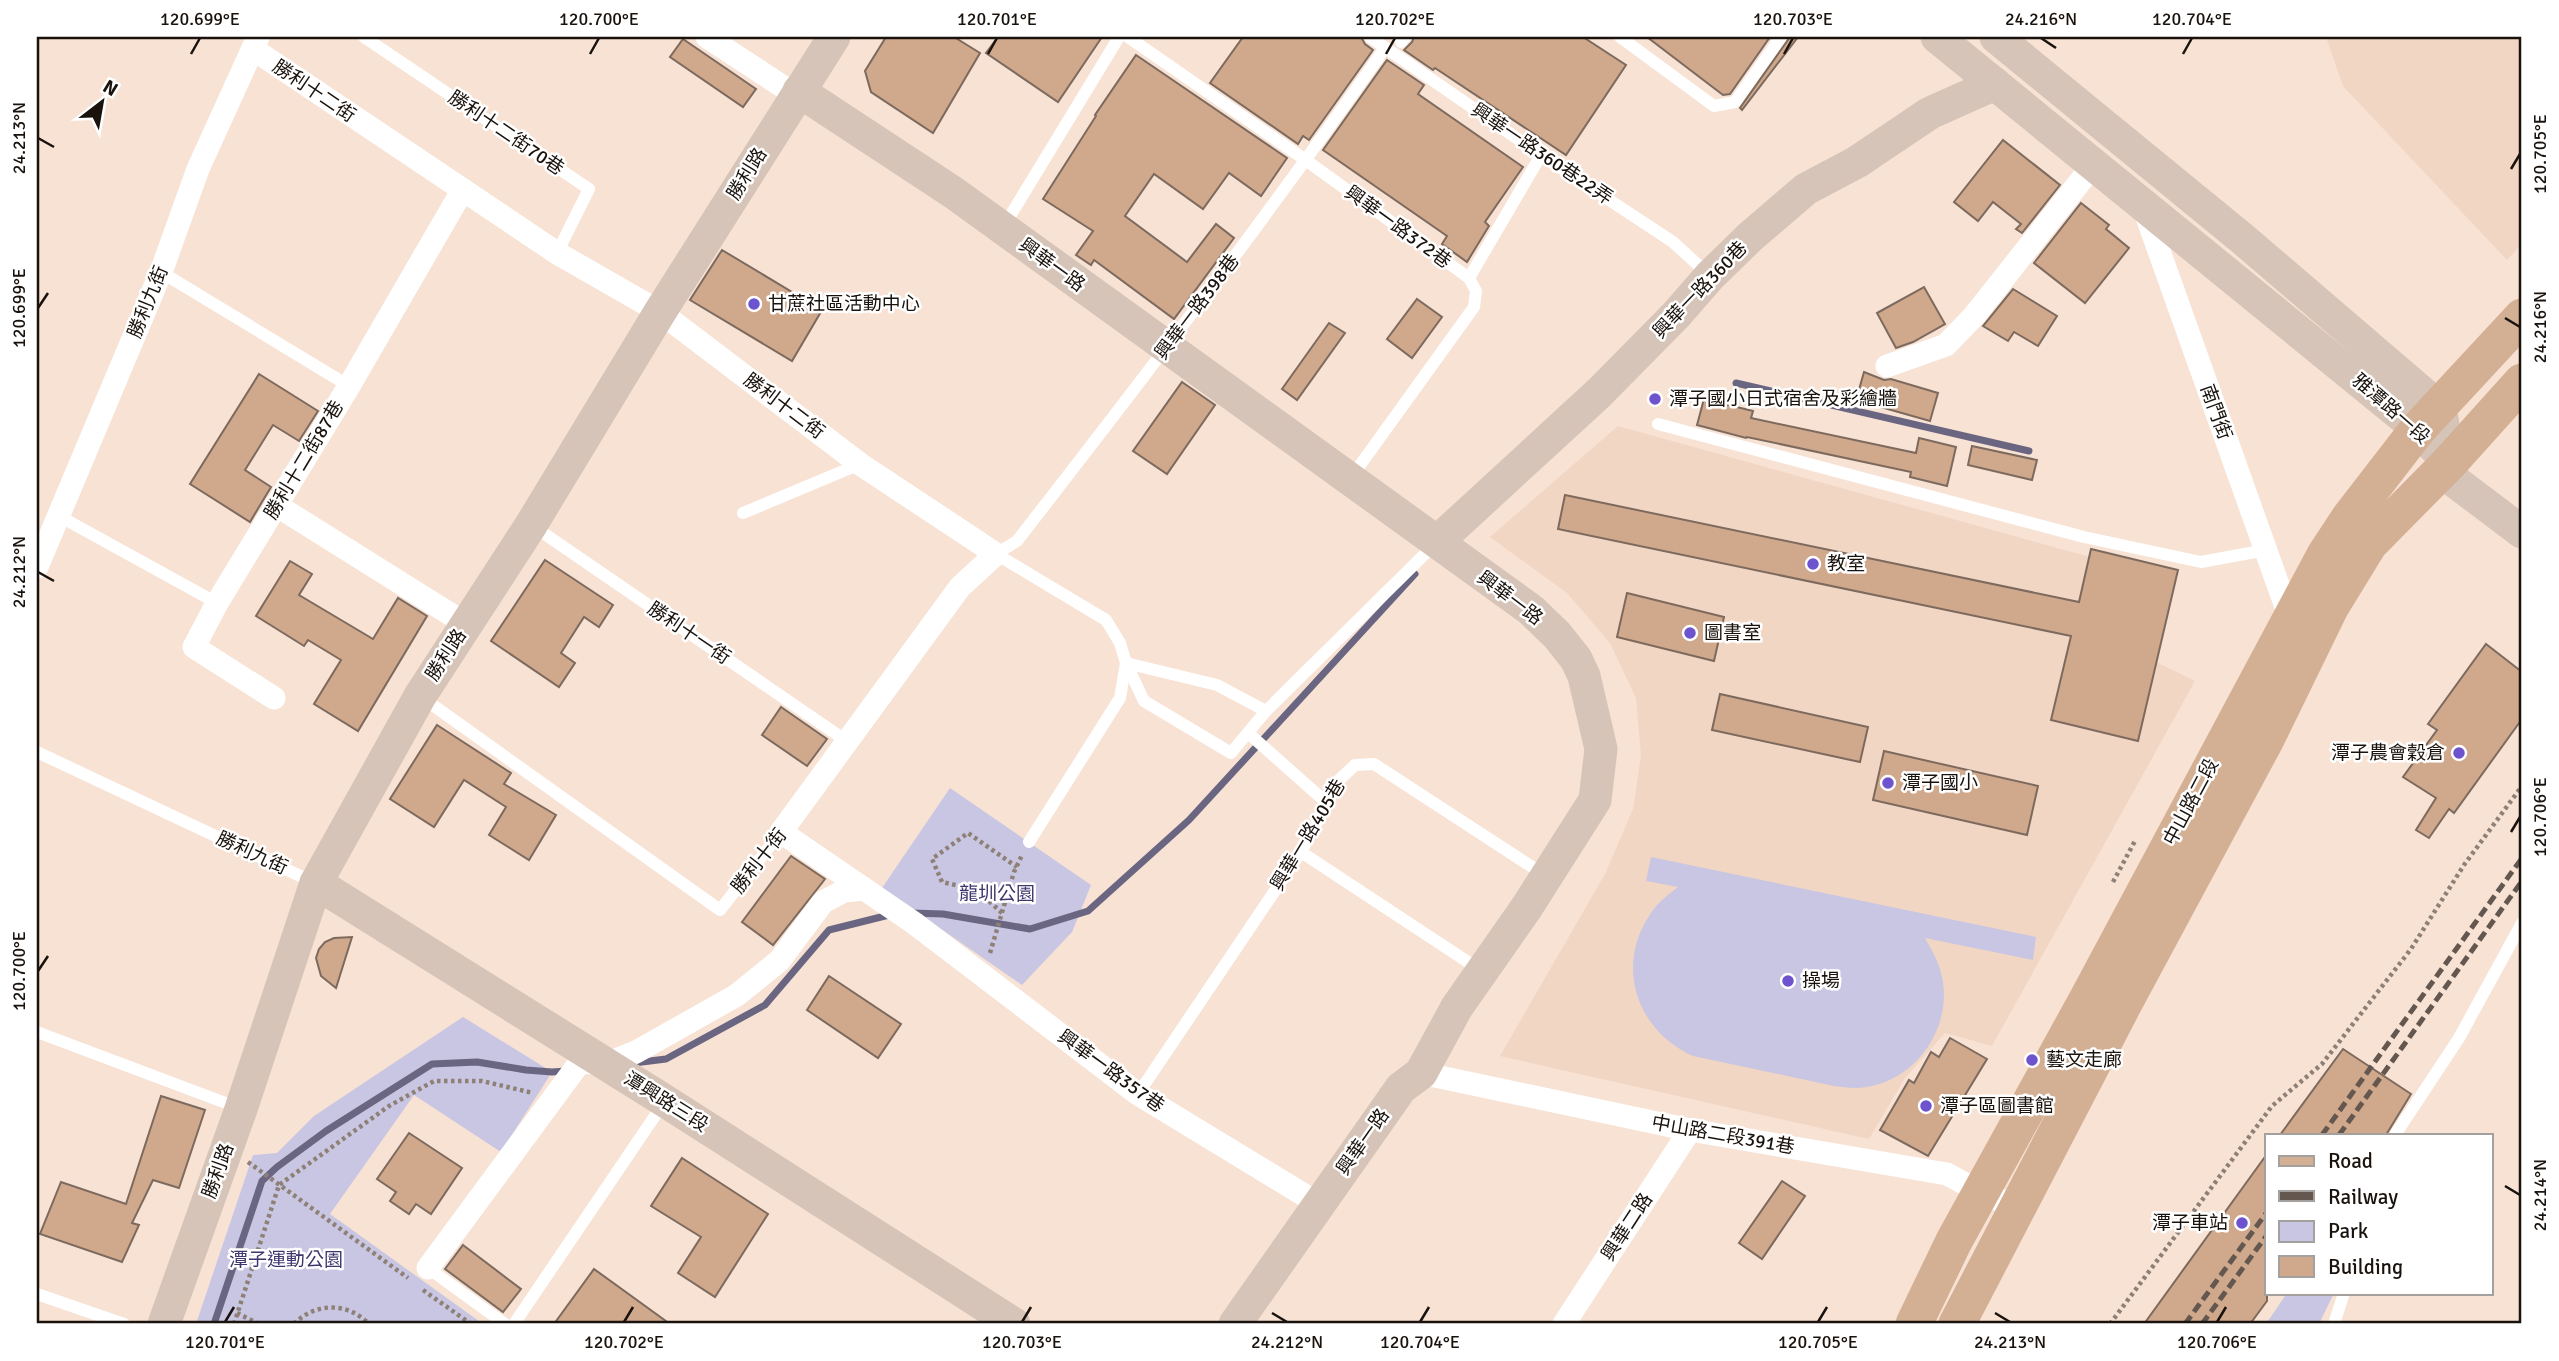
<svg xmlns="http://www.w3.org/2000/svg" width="2559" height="1361" viewBox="0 0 2559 1361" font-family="Signika,'Noto Sans TC',sans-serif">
  <rect width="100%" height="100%" fill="#f7e2d4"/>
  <!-- built -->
  <g fill="#f2d6c4">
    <polygon points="2326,37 2522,37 2522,243 2507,260 2343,86"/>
    <polygon points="1618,426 2173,580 2150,659 2195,681 1992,1046 1945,1033 1905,1078 1869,1139 1500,1056 1605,874 1633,809 1641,756 1636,698 1610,643 1567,593 1490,537"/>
  </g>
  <!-- green -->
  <g fill="#c8c6e2">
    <polygon points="950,788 1091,885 1072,932 1022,985 882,888"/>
    <path d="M1651,857L2036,937L2033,960L1925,938C1931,949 1938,960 1941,973C1954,1021 1922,1075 1872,1086C1859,1089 1847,1088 1834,1086L1693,1056C1637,1031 1614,966 1651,913C1658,902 1668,895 1678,887L1646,881Z"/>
    <polygon points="463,1017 552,1072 501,1152 414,1095 330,1214 483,1324 196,1324 253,1155 277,1153 314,1116"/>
    <polygon points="2287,1293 2334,1293 2319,1324 2266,1324"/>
  </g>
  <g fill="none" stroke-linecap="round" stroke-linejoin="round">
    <!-- stream -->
    <g stroke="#6a6581" stroke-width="7">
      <polyline points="1736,383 2029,451"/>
      <polyline points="912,913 943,914 1030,929 1088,911 1189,820 1415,574"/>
      <polyline points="634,1063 666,1059 765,1005 829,930 893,914"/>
      <polyline points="214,1324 262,1181 277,1167 326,1131 432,1064 477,1062 526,1070 552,1072 566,1071"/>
    </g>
  </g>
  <!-- building -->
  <g fill="#d0a88c" stroke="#7d6a5e" stroke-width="2">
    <polygon points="886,37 954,37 980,53 933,133 871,92 865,71"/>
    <polygon points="998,37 1102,37 1058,102 986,53"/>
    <polygon points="1243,37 1361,37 1365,44 1373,50 1309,140 1303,136 1298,144 1210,83"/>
    <polygon points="1414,37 1583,37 1626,65 1566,155 1435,68 1433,70 1404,50 1412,42"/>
    <polygon points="1647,37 1770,37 1730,94 1723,95"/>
    <polygon points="1790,37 1798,37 1742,110 1740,108"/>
    <polygon points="683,39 756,89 743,107 670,57"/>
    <polygon points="1136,55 1287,158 1261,196 1229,173 1203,209 1154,174 1125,216 1187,262 1216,224 1234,238 1174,319 1094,260 1091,265 1076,255 1093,231 1043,199 1096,116 1095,115"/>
    <polygon points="1387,60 1424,85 1418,94 1523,167 1485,222 1489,226 1467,262 1442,244 1447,236 1323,150"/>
    <polygon points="2003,140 2060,185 2022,233 2016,229 2021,224 1993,202 1978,221 1954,202"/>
    <polygon points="2081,203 2109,225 2106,229 2129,248 2085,303 2034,263"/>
    <polygon points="722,250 822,310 792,361 690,300"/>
    <polygon points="1924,287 1945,324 1913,342 1896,348 1877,313"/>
    <polygon points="2013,289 2057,316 2038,346 2014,332 2008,341 1983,326"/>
    <polygon points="1417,299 1442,317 1412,358 1387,339"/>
    <polygon points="1329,323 1345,333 1297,400 1282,389"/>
    <polygon points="1864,372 1884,380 1891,379 1938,393 1930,421 1856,400"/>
    <polygon points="259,374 318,411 299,441 273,425 245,470 271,487 250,522 190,484"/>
    <polygon points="1182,382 1215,405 1167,474 1133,451"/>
    <polygon points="1704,399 1753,411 1751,418 1916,453 1919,438 1956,447 1947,486 1910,477 1911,472 1747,437 1746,438 1697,425"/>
    <polygon points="1972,446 2037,460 2032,480 1968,465"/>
    <polygon points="1565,495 2079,602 2091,549 2178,570 2138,741 2051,720 2071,636 1558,529"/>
    <polygon points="545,560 613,605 599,627 584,617 561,653 575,663 559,687 491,641"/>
    <polygon points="290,561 312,574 299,595 373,639 398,598 427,616 358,731 314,704 341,660 308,640 304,646 256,616"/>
    <polygon points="1627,593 1724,617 1714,661 1617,637"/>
    <polygon points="2486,644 2522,672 2522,719 2454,813 2449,809 2429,838 2416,830 2436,798 2403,777 2437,730 2428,724"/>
    <polygon points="1720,694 1868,727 1860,762 1712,730"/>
    <polygon points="781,707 827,739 807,766 762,735"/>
    <polygon points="437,725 511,773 504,784 556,815 529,860 489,835 506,807 464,780 434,827 390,799"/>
    <polygon points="1884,751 2038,786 2027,835 1873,800"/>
    <polygon points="791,856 825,879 773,945 742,922"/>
    <polygon points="352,937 336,988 321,976 316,958 319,949 325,942 334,938"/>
    <polygon points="829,976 901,1024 878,1058 807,1010"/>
    <polygon points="1950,1038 1987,1059 1928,1156 1880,1130 1909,1080 1914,1083 1931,1052 1939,1057"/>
    <polygon points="2343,1049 2411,1094 2386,1135 2280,1135"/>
    <polygon points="161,1096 205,1110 179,1188 153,1180 132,1223 139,1225 122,1262 40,1234 61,1182 126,1204"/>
    <polygon points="409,1133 462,1168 431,1214 416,1204 409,1214 390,1201 396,1192 377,1179"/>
    <polygon points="2267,1154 2267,1301 2250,1324 2144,1324"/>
    <polygon points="682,1158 768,1214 715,1297 678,1273 701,1237 651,1206"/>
    <polygon points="1782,1181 1805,1196 1762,1259 1739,1243"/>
    <polygon points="463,1245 521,1289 503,1312 445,1269"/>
    <polygon points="594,1269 670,1324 554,1324"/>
  </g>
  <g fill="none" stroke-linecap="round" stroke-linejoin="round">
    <!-- path -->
    <g stroke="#8e8076" stroke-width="4.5" stroke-dasharray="3.5 3.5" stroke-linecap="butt">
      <polyline points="2113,882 2136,839"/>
      <polyline points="1002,913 977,890 942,882 932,859 968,833 1017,867"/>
      <polyline points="990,953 1014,872 1022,855"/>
      <polyline points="248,1162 408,1278"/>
      <polyline points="423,1290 471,1324"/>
      <polyline points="237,1313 259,1324"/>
      <polyline points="234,1324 279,1185 389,1106 434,1081 482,1081 533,1093"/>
      <path d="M294,1324C315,1302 348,1302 369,1324"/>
      <polyline points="2110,1324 2272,1106 2322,1064 2411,949 2464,865 2522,786"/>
    </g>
    <!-- lane -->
    <g stroke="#fff" stroke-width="12">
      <polyline points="364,37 589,189 557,253"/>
      <polyline points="1128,37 1307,161 1469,278 1476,291 1474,307 1350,479"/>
      <polyline points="1370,37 1541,155 1673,242 1710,276"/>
      <polyline points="1620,37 1714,106 1735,102 1781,37"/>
      <polyline points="1401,42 1405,37"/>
      <polyline points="1004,226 1119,37"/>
      <polyline points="161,272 349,386"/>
      <polyline points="1469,278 1541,155"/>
      <polyline points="1658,424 2084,537 2201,562 2266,550"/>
      <polyline points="743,513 860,464"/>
      <polyline points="59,516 217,603"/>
      <polyline points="533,526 848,742"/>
      <polyline points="1126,663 1144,701 1231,753 1266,711 1435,544"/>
      <polyline points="1126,663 1217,685 1266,711"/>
      <polyline points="420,696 720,910 781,832"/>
      <polyline points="1248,733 1327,803"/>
      <polyline points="37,752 315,883"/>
      <path d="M1029,842L1120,698L1126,663L1120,643L1106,620L996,554L1017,541C1143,379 1268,216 1385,48"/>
      <polyline points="1301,852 1474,966"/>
      <polyline points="37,1032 239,1108"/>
      <polyline points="1138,1094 1301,852 1339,780 1355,765 1374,764 1546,876"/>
      <polyline points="2395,1135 2459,1038 2522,923"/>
      <polyline points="428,1268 505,1324"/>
      <polyline points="37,1294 124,1324"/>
      <polyline points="514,1324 665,1101"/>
      <polyline points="2334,1324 2344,1293"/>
    </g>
    <!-- street -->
    <g stroke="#fff" stroke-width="23">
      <polyline points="707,37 791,92 799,91"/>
      <polyline points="253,49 557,253 660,312 860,464 996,554 960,587 781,832 914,923 1138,1094 1319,1204"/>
      <polyline points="2143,206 2291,621"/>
      <polyline points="1887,366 1946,345 1974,316 2094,164"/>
      <polyline points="276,505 466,624"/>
      <polyline points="37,567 161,272 198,169 258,37"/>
      <polyline points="274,698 194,647 217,603 349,386 462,191"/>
      <polyline points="1421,1073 1690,1130 1947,1174 1982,1193 2019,1208"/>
      <polyline points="428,1268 580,1062 606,1064 636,1052 737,995 779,961 823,902 844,891 865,889"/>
      <polyline points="1564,1324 1690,1130"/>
    </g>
    <!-- secondary -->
    <g stroke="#d5c4b7" stroke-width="33">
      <polyline points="1937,37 2418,429 2435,448"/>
      <polyline points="1996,37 2244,240 2440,408 2453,480 2522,532"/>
      <polyline points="799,91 954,193 1531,610 1557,635 1576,659 1584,676 1601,749 1595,800 1527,907 1457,1007 1421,1073 1401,1088 1235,1324"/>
      <polyline points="1438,541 1599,393 1676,315 1710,276 1750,237 1806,189 1857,162 1930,113 1995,84"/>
      <polyline points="316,883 665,1101 1014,1324"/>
      <polyline points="164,1324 241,1109 316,883 420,696 531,525 660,312 834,37"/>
    </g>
    <!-- primary -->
    <g stroke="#d3af94" stroke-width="37">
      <polyline points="1914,1324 1954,1241 2088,998 2325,555 2350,517 2418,429 2522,317"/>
      <polyline points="1957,1324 2123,1005 2266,739 2331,606 2369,544 2449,463 2522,382"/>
    </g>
    <!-- rail -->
    <g stroke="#63574f" stroke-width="5" stroke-dasharray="10 5" stroke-linecap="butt">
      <polyline points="2322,1135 2522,858"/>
      <polyline points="2339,1135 2522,881"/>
      <polyline points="2185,1324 2267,1212"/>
      <polyline points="2202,1324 2267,1235"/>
    </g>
  </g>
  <!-- ticks -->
  <path fill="none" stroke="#19120d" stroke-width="2.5" d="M2041,38L2056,48M191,54L200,38M590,54L599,38M988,54L997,38M1386,54L1395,38M1784,54L1793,38M2183,54L2192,38M38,138L54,147M2511,169L2520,154M38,308L48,293M2505,318L2520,327M38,572L54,581M2511,832L2520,817M38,971L48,956M2505,1186L2520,1195M1272,1313L1287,1322M1995,1313L2010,1322M225,1322L234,1307M624,1322L633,1307M1022,1322L1031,1307M1420,1322L1429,1307M1818,1322L1827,1307M2217,1322L2226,1307"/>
  <!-- markers -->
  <g fill="#6d53cd" stroke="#fff" stroke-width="2.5">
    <circle cx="754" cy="304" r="7"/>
    <circle cx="1655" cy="399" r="7"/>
    <circle cx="1813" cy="564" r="7"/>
    <circle cx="1690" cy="633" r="7"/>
    <circle cx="2459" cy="753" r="7"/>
    <circle cx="1888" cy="783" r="7"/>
    <circle cx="1788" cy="981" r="7"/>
    <circle cx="2032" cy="1060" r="7"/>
    <circle cx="1926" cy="1106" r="7"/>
    <circle cx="2242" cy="1223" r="7"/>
  </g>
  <g text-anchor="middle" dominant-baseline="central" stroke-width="5" stroke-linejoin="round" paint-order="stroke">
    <!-- street labels -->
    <g font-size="19" fill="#19120d" stroke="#fff">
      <text transform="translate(314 91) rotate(34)">勝利十二街</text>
      <text transform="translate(506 133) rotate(34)">勝利十二街70巷</text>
      <text transform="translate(1542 154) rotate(34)">興華一路360巷22弄</text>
      <text transform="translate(747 174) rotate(-58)">勝利路</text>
      <text transform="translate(1398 227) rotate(36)">興華一路372巷</text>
      <text transform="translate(1052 265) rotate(36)">興華一路</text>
      <text transform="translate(1700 290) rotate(-46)">興華一路360巷</text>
      <text transform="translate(148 302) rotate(-68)">勝利九街</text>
      <text transform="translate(1197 307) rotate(-53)">興華一路398巷</text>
      <text transform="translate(784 406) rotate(37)">勝利十二街</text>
      <text transform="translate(2391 409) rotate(41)">雅潭路一段</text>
      <text transform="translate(2216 412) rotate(70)">南門街</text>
      <text transform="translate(304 460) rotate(-59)">勝利十二街87巷</text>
      <text transform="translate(1510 598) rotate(37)">興華一路</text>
      <text transform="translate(689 633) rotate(34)">勝利十一街</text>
      <text transform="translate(446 655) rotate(-57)">勝利路</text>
      <text transform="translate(2191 802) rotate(-62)">中山路二段</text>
      <text transform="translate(1308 835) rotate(-59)">興華一路405巷</text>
      <text transform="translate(252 853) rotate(25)">勝利九街</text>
      <text transform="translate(759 861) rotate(-52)">勝利十街</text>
      <text transform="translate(1111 1071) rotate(36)">興華一路357巷</text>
      <text transform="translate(666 1102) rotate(32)">潭興路三段</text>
      <text transform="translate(1723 1135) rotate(10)">中山路二段391巷</text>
      <text transform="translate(1363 1142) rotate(-55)">興華一路</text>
      <text transform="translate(218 1171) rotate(-70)">勝利路</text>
      <text transform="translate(1627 1227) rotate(-57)">興華二路</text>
    </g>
    <!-- poi labels -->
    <g font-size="19" fill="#19120d" stroke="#fff" text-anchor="start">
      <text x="768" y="304">甘蔗社區活動中心</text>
      <text x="1669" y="399">潭子國小日式宿舍及彩繪牆</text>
      <text x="1827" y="564">教室</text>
      <text x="1704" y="633">圖書室</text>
      <text x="2445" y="753" text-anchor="end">潭子農會穀倉</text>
      <text x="1902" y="783">潭子國小</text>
      <text x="1802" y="981">操場</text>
      <text x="2046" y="1060">藝文走廊</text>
      <text x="1940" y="1106">潭子區圖書館</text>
      <text x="2228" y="1223" text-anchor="end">潭子車站</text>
    </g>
    <!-- park labels -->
    <g font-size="19" fill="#3f366d" stroke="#fff">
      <text x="997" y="894">龍圳公園</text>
      <text x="286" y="1260">潭子運動公園</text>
    </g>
  </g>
  <!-- border -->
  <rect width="2559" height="1361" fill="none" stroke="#ffffff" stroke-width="77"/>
  <!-- legend -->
  <rect x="2265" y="1134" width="228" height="161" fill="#ffffff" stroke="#a3a09e" stroke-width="2"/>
  <rect x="2279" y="1156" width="35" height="10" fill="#d3af94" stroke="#a3a09e" stroke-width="2"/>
  <text x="2328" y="1168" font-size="21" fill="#19120d">Road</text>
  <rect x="2279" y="1191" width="35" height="10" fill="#63574f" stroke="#a3a09e" stroke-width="2"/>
  <text x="2328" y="1204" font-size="21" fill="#19120d">Railway</text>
  <rect x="2279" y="1221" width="35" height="21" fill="#c8c6e2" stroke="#a3a09e" stroke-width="2"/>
  <text x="2328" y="1238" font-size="21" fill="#19120d">Park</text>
  <rect x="2279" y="1256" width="35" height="21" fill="#d0a88c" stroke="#a3a09e" stroke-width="2"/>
  <text x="2328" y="1274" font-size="21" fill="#19120d">Building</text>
  <!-- north arrow -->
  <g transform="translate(102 102) rotate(31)" stroke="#ffffff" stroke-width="5" paint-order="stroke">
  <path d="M0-5L12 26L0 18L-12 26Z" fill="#19120d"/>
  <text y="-10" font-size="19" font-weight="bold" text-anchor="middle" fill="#19120d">N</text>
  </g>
  <rect x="38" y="38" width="2482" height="1284" fill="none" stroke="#19120d" stroke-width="2.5"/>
  <g font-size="18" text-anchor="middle" fill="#19120d">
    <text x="200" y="25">120.699°E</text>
    <text x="599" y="25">120.700°E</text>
    <text x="997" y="25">120.701°E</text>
    <text x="1395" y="25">120.702°E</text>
    <text x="1793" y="25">120.703°E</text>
    <text x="2041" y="25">24.216°N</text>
    <text x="2192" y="25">120.704°E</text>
    <text transform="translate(19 138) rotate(-90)" y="6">24.213°N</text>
    <text transform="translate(2540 154) rotate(-90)" y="6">120.705°E</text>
    <text transform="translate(19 308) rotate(-90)" y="6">120.699°E</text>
    <text transform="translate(2540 327) rotate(-90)" y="6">24.216°N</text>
    <text transform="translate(19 572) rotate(-90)" y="6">24.212°N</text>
    <text transform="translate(2540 817) rotate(-90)" y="6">120.706°E</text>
    <text transform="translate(19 971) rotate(-90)" y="6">120.700°E</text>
    <text transform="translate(2540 1195) rotate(-90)" y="6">24.214°N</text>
    <text x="225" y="1348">120.701°E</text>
    <text x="624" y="1348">120.702°E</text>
    <text x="1022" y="1348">120.703°E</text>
    <text x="1287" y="1348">24.212°N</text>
    <text x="1420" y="1348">120.704°E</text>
    <text x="1818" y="1348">120.705°E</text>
    <text x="2010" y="1348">24.213°N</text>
    <text x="2217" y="1348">120.706°E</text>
  </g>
</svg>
